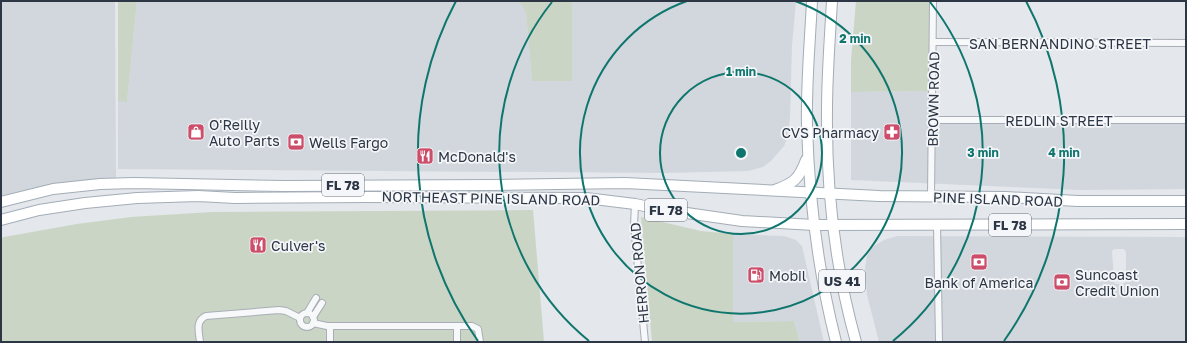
<svg xmlns="http://www.w3.org/2000/svg" width="1187" height="343" viewBox="0 0 1187 343" font-family="'Golos Text',sans-serif">
  <rect width="100%" height="100%" fill="#e4e7eb"/>
  <!-- built -->
  <g fill="#d2d7dd" fill-rule="evenodd">
    <polygon points="1,1 115,1 116,178 48,186 1,197"/>
    <polygon points="137,1 519,1 526,13 532,81 572,81 572,1 796,1 792,45 790,117 788,136 784,146 771,161 763,167 748,171 663,173 118,169 118,101 127,101"/>
    <polygon points="936,91 936,117 1186,118 1186,189 1079,190 851,180 851,92"/>
    <polygon points="733,234 784,236 796,240 802,246 824,342 800,342 794,321 733,322"/>
    <path d="M897,236L1186,237V342H879L867,295L865,269L867,256L871,248L884,240ZM1114,249H1124L1126,252V282L1123,284H1115L1114,281L1112,251Z"/>
  </g>
  <!-- green -->
  <g fill="#cad5c5">
    <polygon points="118,1 137,1 127,102 118,101"/>
    <polygon points="519,1 572,1 572,81 532,81 526,13"/>
    <polygon points="856,1 935,1 936,91 851,92 851,61"/>
    <polygon points="533,210 544,342 1,342 1,238 4,237 77,224 131,217 212,212"/>
    <polygon points="641,217 701,231 733,234 733,322 794,321 800,342 652,342"/>
  </g>
  <g fill="none" stroke-linecap="round" stroke-linejoin="round">
    <!-- street casing -->
    <g stroke="#a9aeb6" stroke-width="8">
      <g id="street">
        <polyline points="933,42 1186,43"/>
        <polyline points="933,120 1186,120"/>
        <polyline points="931,197 933,1"/>
        <polyline points="635,204 634,225 645,342"/>
        <polyline points="937,225 939,342"/>
        <circle cx="307" cy="320" r="7"/>
        <polyline points="307,313 316,298"/>
        <polyline points="313,317 322,303"/>
        <polyline points="313,323 327,326 472,326 478,329 480,342"/>
        <polyline points="330,326 330,342"/>
        <polyline points="457,326 457,342"/>
        <path d="M200,342C199,332 195,321 206,316L279,310L286,311L300,318"/>
      </g>
    </g>
    <!-- primary casing -->
    <g stroke="#a3adb7" stroke-width="12">
      <g id="primary">
        <path d="M812,1C810,42 806,84 807,126C809,199 818,271 836,342"/>
        <path d="M832,1C830,37 827,74 827,110C826,188 835,267 856,342"/>
        <path d="M775,190C794,183 799,179 806,160"/>
        <polyline points="1,202 53,189 100,184 134,183 285,186 493,185 625,183 879,196 1005,197 1078,201 1186,201"/>
        <polyline points="1,220 39,210 85,203 137,198 198,196 235,198 366,197 586,198 635,204 659,209 742,221 814,225 1186,224"/>
      </g>
    </g>
    <!-- street -->
    <use href="#street" stroke="#f7f8fa" stroke-width="6"/>
    <!-- primary -->
    <use href="#primary" stroke="#fff" stroke-width="10"/>
  </g>
  <!-- distance rings -->
  <g fill="none" stroke="#0f766e" stroke-width="2">
    <circle cx="741" cy="153" r="81"/>
    <path d="M795 1A161 161 0 1 1 687 1"/>
    <path d="M589 341A242 242 0 0 1 552 2M930 2A242 242 0 0 1 893 341"/>
    <path d="M478 341A323 323 0 0 1 456 1M1026 1A323 323 0 0 1 1004 341"/>
  </g>
  <!-- icons -->
  <defs>
    <g id="shop-square" transform="scale(0.9)"><rect x="-9" y="-9" width="18" height="18" rx="4" fill="#cc4e6a" stroke="#f4f6f9"/><path d="M-5-2.5h2.3a2.7 3.5 0 0 1 5.4 0H5L5.5 6h-11ZM-1.5-2.5h3a1.5 2.3 0 0 0-3 0Z" fill="#fff"/></g>
    <g id="pharmacy-square" transform="scale(0.9)"><rect x="-9" y="-9" width="18" height="18" rx="4" fill="#cc4e6a" stroke="#f4f6f9"/><path d="M-2-6h4v4h4v4h-4v4h-4v-4h-4v-4h4Z" fill="#fff"/></g>
    <g id="bank-square" transform="scale(0.9)"><rect x="-9" y="-9" width="18" height="18" rx="4" fill="#cc4e6a" stroke="#f4f6f9"/><path d="M-6-4H6V4H-6ZM0-2.3a2.3 2.3 0 1 0 0 4.6a2.3 2.3 0 1 0 0-4.6Z" fill="#fff"/></g>
    <g id="restaurant-square" transform="scale(0.9)"><rect x="-9" y="-9" width="18" height="18" rx="4" fill="#cc4e6a" stroke="#f4f6f9"/><path d="M-5-6h1v4h1v-4h1v4h1v-4h1v5L-1.5 .5V6h-2V.5L-5-1ZM5-6V6H3V1.5H1.5Q1.5-4 5-6Z" fill="#fff"/></g>
    <g id="fuel-square" transform="scale(0.9)"><rect x="-9" y="-9" width="18" height="18" rx="4" fill="#cc4e6a" stroke="#f4f6f9"/><path d="M-5.5-6h7V0h2V4h1.3V-2.5L3-4.5l.8-.8L6-3V5H2.5V1h-1V6h-7ZM-4.2-4.7v3.2H.2V-4.7Z" fill="#fff"/></g>
  </defs>
  <g fill-rule="evenodd">
    <use href="#shop-square" x="196" y="132"/>
    <use href="#pharmacy-square" x="892" y="132"/>
    <use href="#bank-square" x="296" y="142"/>
    <use href="#restaurant-square" x="425" y="156"/>
    <use href="#restaurant-square" x="258" y="245"/>
    <use href="#bank-square" x="979" y="262"/>
    <use href="#fuel-square" x="756" y="275"/>
    <use href="#bank-square" x="1062" y="282"/>
  </g>
  <g text-anchor="middle" dominant-baseline="central" stroke-width="3.5" stroke-linejoin="round" paint-order="stroke">
    <!-- shield labels -->
    <g fill="#f4f6f9" stroke="#68707a" stroke-width="1">
      <rect x="322" y="174" width="42" height="22" rx="3"/>
      <rect x="645" y="199" width="42" height="22" rx="3"/>
      <rect x="989" y="214" width="42" height="22" rx="3"/>
      <rect x="819" y="270" width="46" height="22" rx="3"/>
    </g>
    <g font-size="13" font-weight="bold" fill="#2c3644">
      <text x="343" y="185">FL 78</text>
      <text x="666" y="210">FL 78</text>
      <text x="1010" y="225">FL 78</text>
      <text x="842" y="281">US 41</text>
    </g>
    <!-- street labels -->
    <g font-size="14" fill="#2c3644" stroke="#f4f6f9">
      <text x="1060" y="43">SAN BERNANDINO STREET</text>
      <text transform="translate(933 99) rotate(-89)">BROWN ROAD</text>
      <text x="1059" y="120">REDLIN STREET</text>
      <text transform="translate(491 198) rotate(1)">NORTHEAST PINE ISLAND ROAD</text>
      <text transform="translate(998 199) rotate(2)">PINE ISLAND ROAD</text>
      <text transform="translate(639 273) rotate(-95)">HERRON ROAD</text>
    </g>
    <!-- poi labels -->
    <g font-size="14" fill="#2c3644" stroke="#f4f6f9" text-anchor="start">
      <text x="209" y="124">O'Reilly<tspan x="209" dy="16">Auto Parts</tspan></text>
      <text x="879" y="132" text-anchor="end">CVS Pharmacy</text>
      <text x="309" y="142">Wells Fargo</text>
      <text x="438" y="156">McDonald's</text>
      <text x="271" y="245">Culver's</text>
      <text x="1075" y="274">Suncoast<tspan x="1075" dy="16">Credit Union</tspan></text>
      <text x="769" y="275">Mobil</text>
      <text x="979" y="282" text-anchor="middle">Bank of America</text>
    </g>
  </g>
  <circle cx="741" cy="153" r="6" fill="#0f766e" stroke="#f4f6f9" stroke-width="2"/>
  <g font-size="12" text-anchor="middle" font-weight="bold" fill="#0f766e" stroke="#f4f6f9" stroke-width="3.5" stroke-linejoin="round" paint-order="stroke">
    <text x="855" y="43">2 min</text>
    <text x="741" y="76">1 min</text>
    <text x="983" y="157">3 min</text>
    <text x="1064" y="157">4 min</text>
  </g>
  <!-- border -->
  <rect width="1187" height="343" fill="none" stroke="#2c3644" stroke-width="4"/>
</svg>
